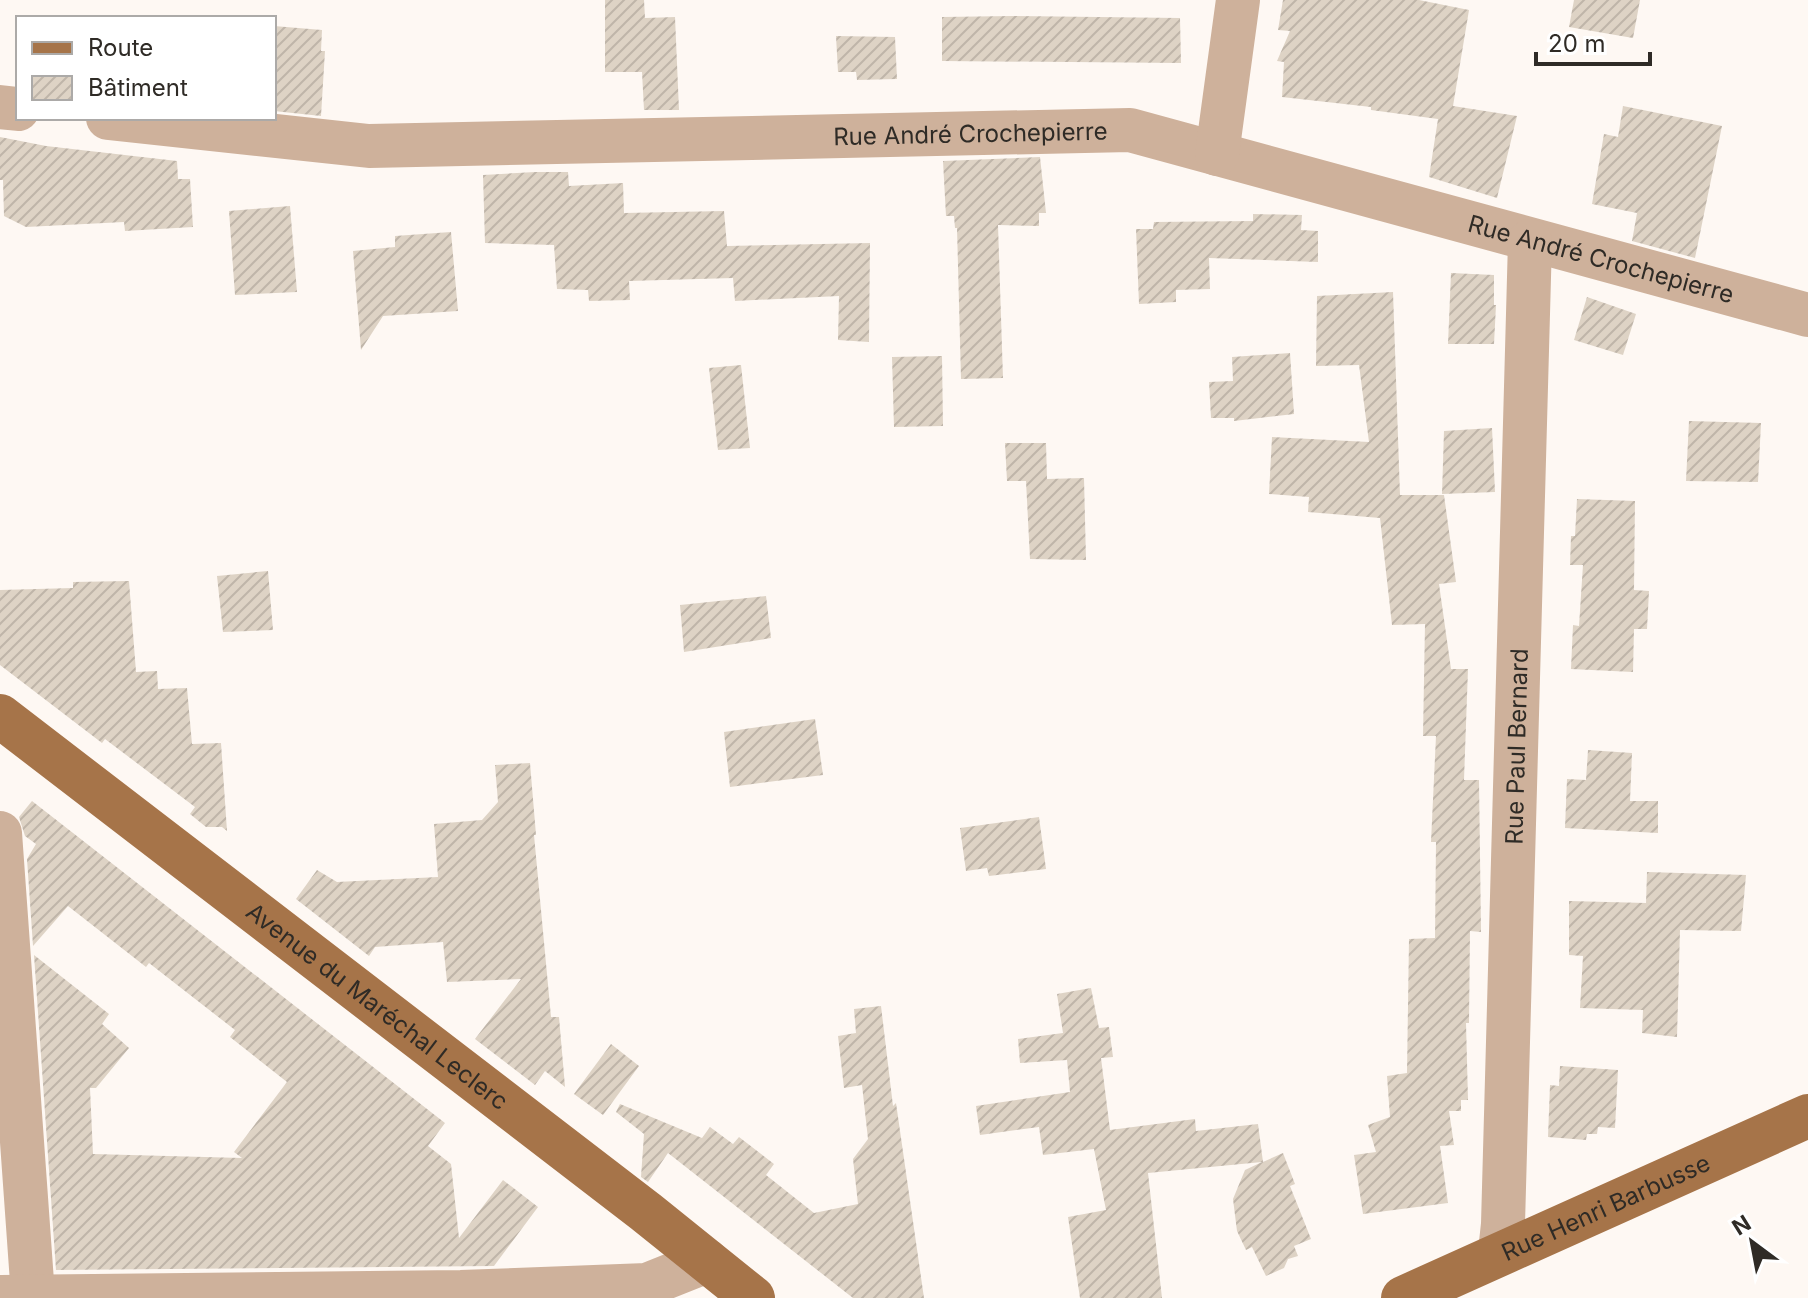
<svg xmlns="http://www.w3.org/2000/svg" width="1808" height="1298" viewBox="0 0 1808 1298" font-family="Inter,sans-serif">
  <defs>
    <pattern id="building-hatch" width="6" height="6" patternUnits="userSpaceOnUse" patternTransform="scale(2)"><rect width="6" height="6" fill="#ded3c5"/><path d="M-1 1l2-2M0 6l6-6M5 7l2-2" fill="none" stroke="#bfb5a9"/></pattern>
  </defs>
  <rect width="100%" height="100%" fill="#fef8f3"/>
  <!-- building -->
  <g fill="url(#building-hatch)">
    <polygon points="605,0 644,0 645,18 675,17 679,110 644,110 642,72 605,72"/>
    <polygon points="1283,0 1419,0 1469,10 1453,106 1517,116 1497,198 1429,177 1438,119 1371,110 1371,107 1282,97 1284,62 1277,61 1290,31 1278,30"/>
    <polygon points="1574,0 1640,0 1633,38 1569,27"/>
    <polygon points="1012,16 1180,18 1181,63 942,61 942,17"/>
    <polygon points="274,26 322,30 321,51 325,51 321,116 274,111"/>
    <polygon points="836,36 895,37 897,79 857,80 856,72 838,72"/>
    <polygon points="1623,106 1722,126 1695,258 1632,241 1637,213 1592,204 1604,134 1618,137"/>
    <polygon points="0,137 46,146 177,161 178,179 190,179 193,227 125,231 124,222 26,227 4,216 3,180 0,180"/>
    <polygon points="1040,157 1046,213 1039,213 1039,226 998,225 1003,378 961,379 957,228 955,228 954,216 946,216 943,161"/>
    <polygon points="535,172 568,172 569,186 623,183 624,213 724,211 727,246 870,243 869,342 838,340 839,296 735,301 733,278 629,281 630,300 589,301 588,290 557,289 554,245 485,243 483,175"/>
    <polygon points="290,206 297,292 235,295 229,211"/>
    <polygon points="1253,214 1302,215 1301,230 1318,231 1318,262 1209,258 1210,289 1176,290 1176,302 1139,304 1136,229 1153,229 1154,222 1253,221"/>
    <polygon points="451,232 458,311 383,316 361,350 353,251 395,247 395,236"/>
    <polygon points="1451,273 1494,275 1494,305 1496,305 1494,344 1448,344"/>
    <polygon points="1393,292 1400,495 1444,495 1456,582 1439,584 1451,669 1468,669 1464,780 1479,780 1481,932 1470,931 1469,1023 1466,1023 1468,1100 1461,1100 1461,1111 1449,1111 1454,1145 1440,1146 1448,1203 1363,1214 1354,1155 1376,1152 1368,1125 1390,1117 1387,1076 1407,1073 1409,939 1435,938 1436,842 1431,842 1436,736 1423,736 1425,624 1392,625 1380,518 1308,512 1309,497 1269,494 1272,437 1369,442 1359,365 1316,366 1317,296"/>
    <polygon points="1587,297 1636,314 1623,355 1574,340"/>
    <polygon points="1290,353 1294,414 1234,421 1234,418 1211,418 1209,382 1233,381 1232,357"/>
    <polygon points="942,356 943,426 894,427 892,357"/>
    <polygon points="741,365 750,448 718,450 709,368"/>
    <polygon points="1689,421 1761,423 1758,482 1686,481"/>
    <polygon points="1492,428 1495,492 1442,494 1444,431"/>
    <polygon points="1005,443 1046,443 1047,479 1084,478 1086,560 1030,559 1026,481 1007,481"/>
    <polygon points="1577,499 1635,501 1634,590 1649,591 1647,629 1634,629 1633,672 1571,669 1573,625 1579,626 1583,565 1570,565 1571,536 1575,536"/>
    <polygon points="268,571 273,630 223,632 217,576"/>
    <polygon points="129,581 136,672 157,671 158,689 187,688 192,744 221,743 227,831 222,827 206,827 190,814 195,807 105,739 102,743 0,665 0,590 73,588 73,582"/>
    <polygon points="766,596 771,638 684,652 680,605"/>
    <polygon points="815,719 823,775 730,787 724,732"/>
    <polygon points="1588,750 1632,753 1630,801 1658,801 1658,833 1565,828 1567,779 1586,780"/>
    <polygon points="530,763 536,835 534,835 551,1017 559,1017 565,1087 545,1071 535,1085 475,1039 521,979 447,982 443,942 375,947 369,956 296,899 317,870 337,882 438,877 434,824 482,820 498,802 495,765"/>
    <polygon points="32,801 445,1123 428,1146 451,1164 459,1238 503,1180 538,1207 494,1266 56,1270 34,955 109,1014 102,1024 129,1048 96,1088 90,1088 93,1154 242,1158 234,1152 287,1082 230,1037 235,1030 149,963 146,967 68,906 33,946 27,859 36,844 25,836 19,817"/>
    <polygon points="1039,817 1046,869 989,876 987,868 966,871 960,828"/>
    <polygon points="1647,872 1746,875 1741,931 1680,930 1677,1037 1642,1033 1643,1010 1580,1008 1583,956 1569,955 1569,901 1646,903"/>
    <polygon points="1091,988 1099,1028 1109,1027 1113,1057 1101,1058 1110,1130 1195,1119 1196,1131 1258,1124 1263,1162 1283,1153 1295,1184 1290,1186 1311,1239 1294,1246 1298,1256 1288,1259 1284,1268 1266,1276 1252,1247 1246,1250 1237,1231 1233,1199 1245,1170 1262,1162 1148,1173 1162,1298 1080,1298 1068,1217 1106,1210 1094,1149 1043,1155 1039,1127 980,1135 976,1106 1070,1092 1067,1060 1020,1063 1018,1039 1063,1033 1057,994"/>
    <polygon points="881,1006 893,1106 896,1103 924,1298 853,1298 668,1153 648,1182 641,1177 644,1134 616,1112 620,1104 702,1138 710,1127 733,1144 739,1137 774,1164 766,1175 814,1213 858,1204 853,1159 868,1139 862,1085 844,1088 838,1036 856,1033 854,1009"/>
    <polygon points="611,1044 639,1066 603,1115 574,1094"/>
    <polygon points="1560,1066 1618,1070 1615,1128 1598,1127 1597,1134 1587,1134 1586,1140 1548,1137 1550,1085 1559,1086"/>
  </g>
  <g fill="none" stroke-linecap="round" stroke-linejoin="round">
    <!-- minor -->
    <g stroke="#ceb19b" stroke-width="44">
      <polyline points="0,107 18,109"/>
      <path id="s1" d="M108,118L369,146L1130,130L1808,315"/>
      <polyline points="1217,154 1238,0"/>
      <polyline points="0,833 33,1296"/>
      <path id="s2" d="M1500,1252L1503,1224L1530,241"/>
      <polyline points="0,1297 461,1292 647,1285 707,1261"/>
    </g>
    <!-- major -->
    <g stroke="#a67449" stroke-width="44">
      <path id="s3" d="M0,716L646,1212L753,1298"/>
      <path id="s4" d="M1403,1298L1808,1116"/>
    </g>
  </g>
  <g text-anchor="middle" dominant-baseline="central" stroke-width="6" stroke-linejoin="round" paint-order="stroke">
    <!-- street labels -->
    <g font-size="24" fill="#2f2b26" stroke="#fff">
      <text stroke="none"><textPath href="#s1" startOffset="864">Rue André Crochepierre</textPath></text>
      <text stroke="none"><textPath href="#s1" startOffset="1512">Rue André Crochepierre</textPath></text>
      <text stroke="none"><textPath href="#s2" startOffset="506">Rue Paul Bernard</textPath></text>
      <text stroke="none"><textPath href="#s3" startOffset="476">Avenue du Maréchal Leclerc</textPath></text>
      <text stroke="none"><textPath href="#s4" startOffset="222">Rue Henri Barbusse</textPath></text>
    </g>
  </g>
  <!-- legend -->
  <rect x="16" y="16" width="260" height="104" fill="#ffffff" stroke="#acaaa8" stroke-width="2"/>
  <rect x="32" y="42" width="40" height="12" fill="#a67449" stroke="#acaaa8" stroke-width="2"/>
  <text x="88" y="56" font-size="24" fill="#2f2b26">Route</text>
  <rect x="32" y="76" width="40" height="24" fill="url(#building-hatch)" stroke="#acaaa8" stroke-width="2"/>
  <text x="88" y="96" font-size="24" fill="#2f2b26">Bâtiment</text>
  <!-- north arrow -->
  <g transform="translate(1752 1242) rotate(328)" stroke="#ffffff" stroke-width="6" paint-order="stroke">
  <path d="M0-6L14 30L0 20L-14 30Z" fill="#2f2b26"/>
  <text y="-12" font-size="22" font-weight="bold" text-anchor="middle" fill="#2f2b26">N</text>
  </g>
  <!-- scale -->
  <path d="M1536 52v12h114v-12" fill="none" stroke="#2f2b26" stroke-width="4"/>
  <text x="1548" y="52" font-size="24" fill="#2f2b26" stroke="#ffffff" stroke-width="6" paint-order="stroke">20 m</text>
</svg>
